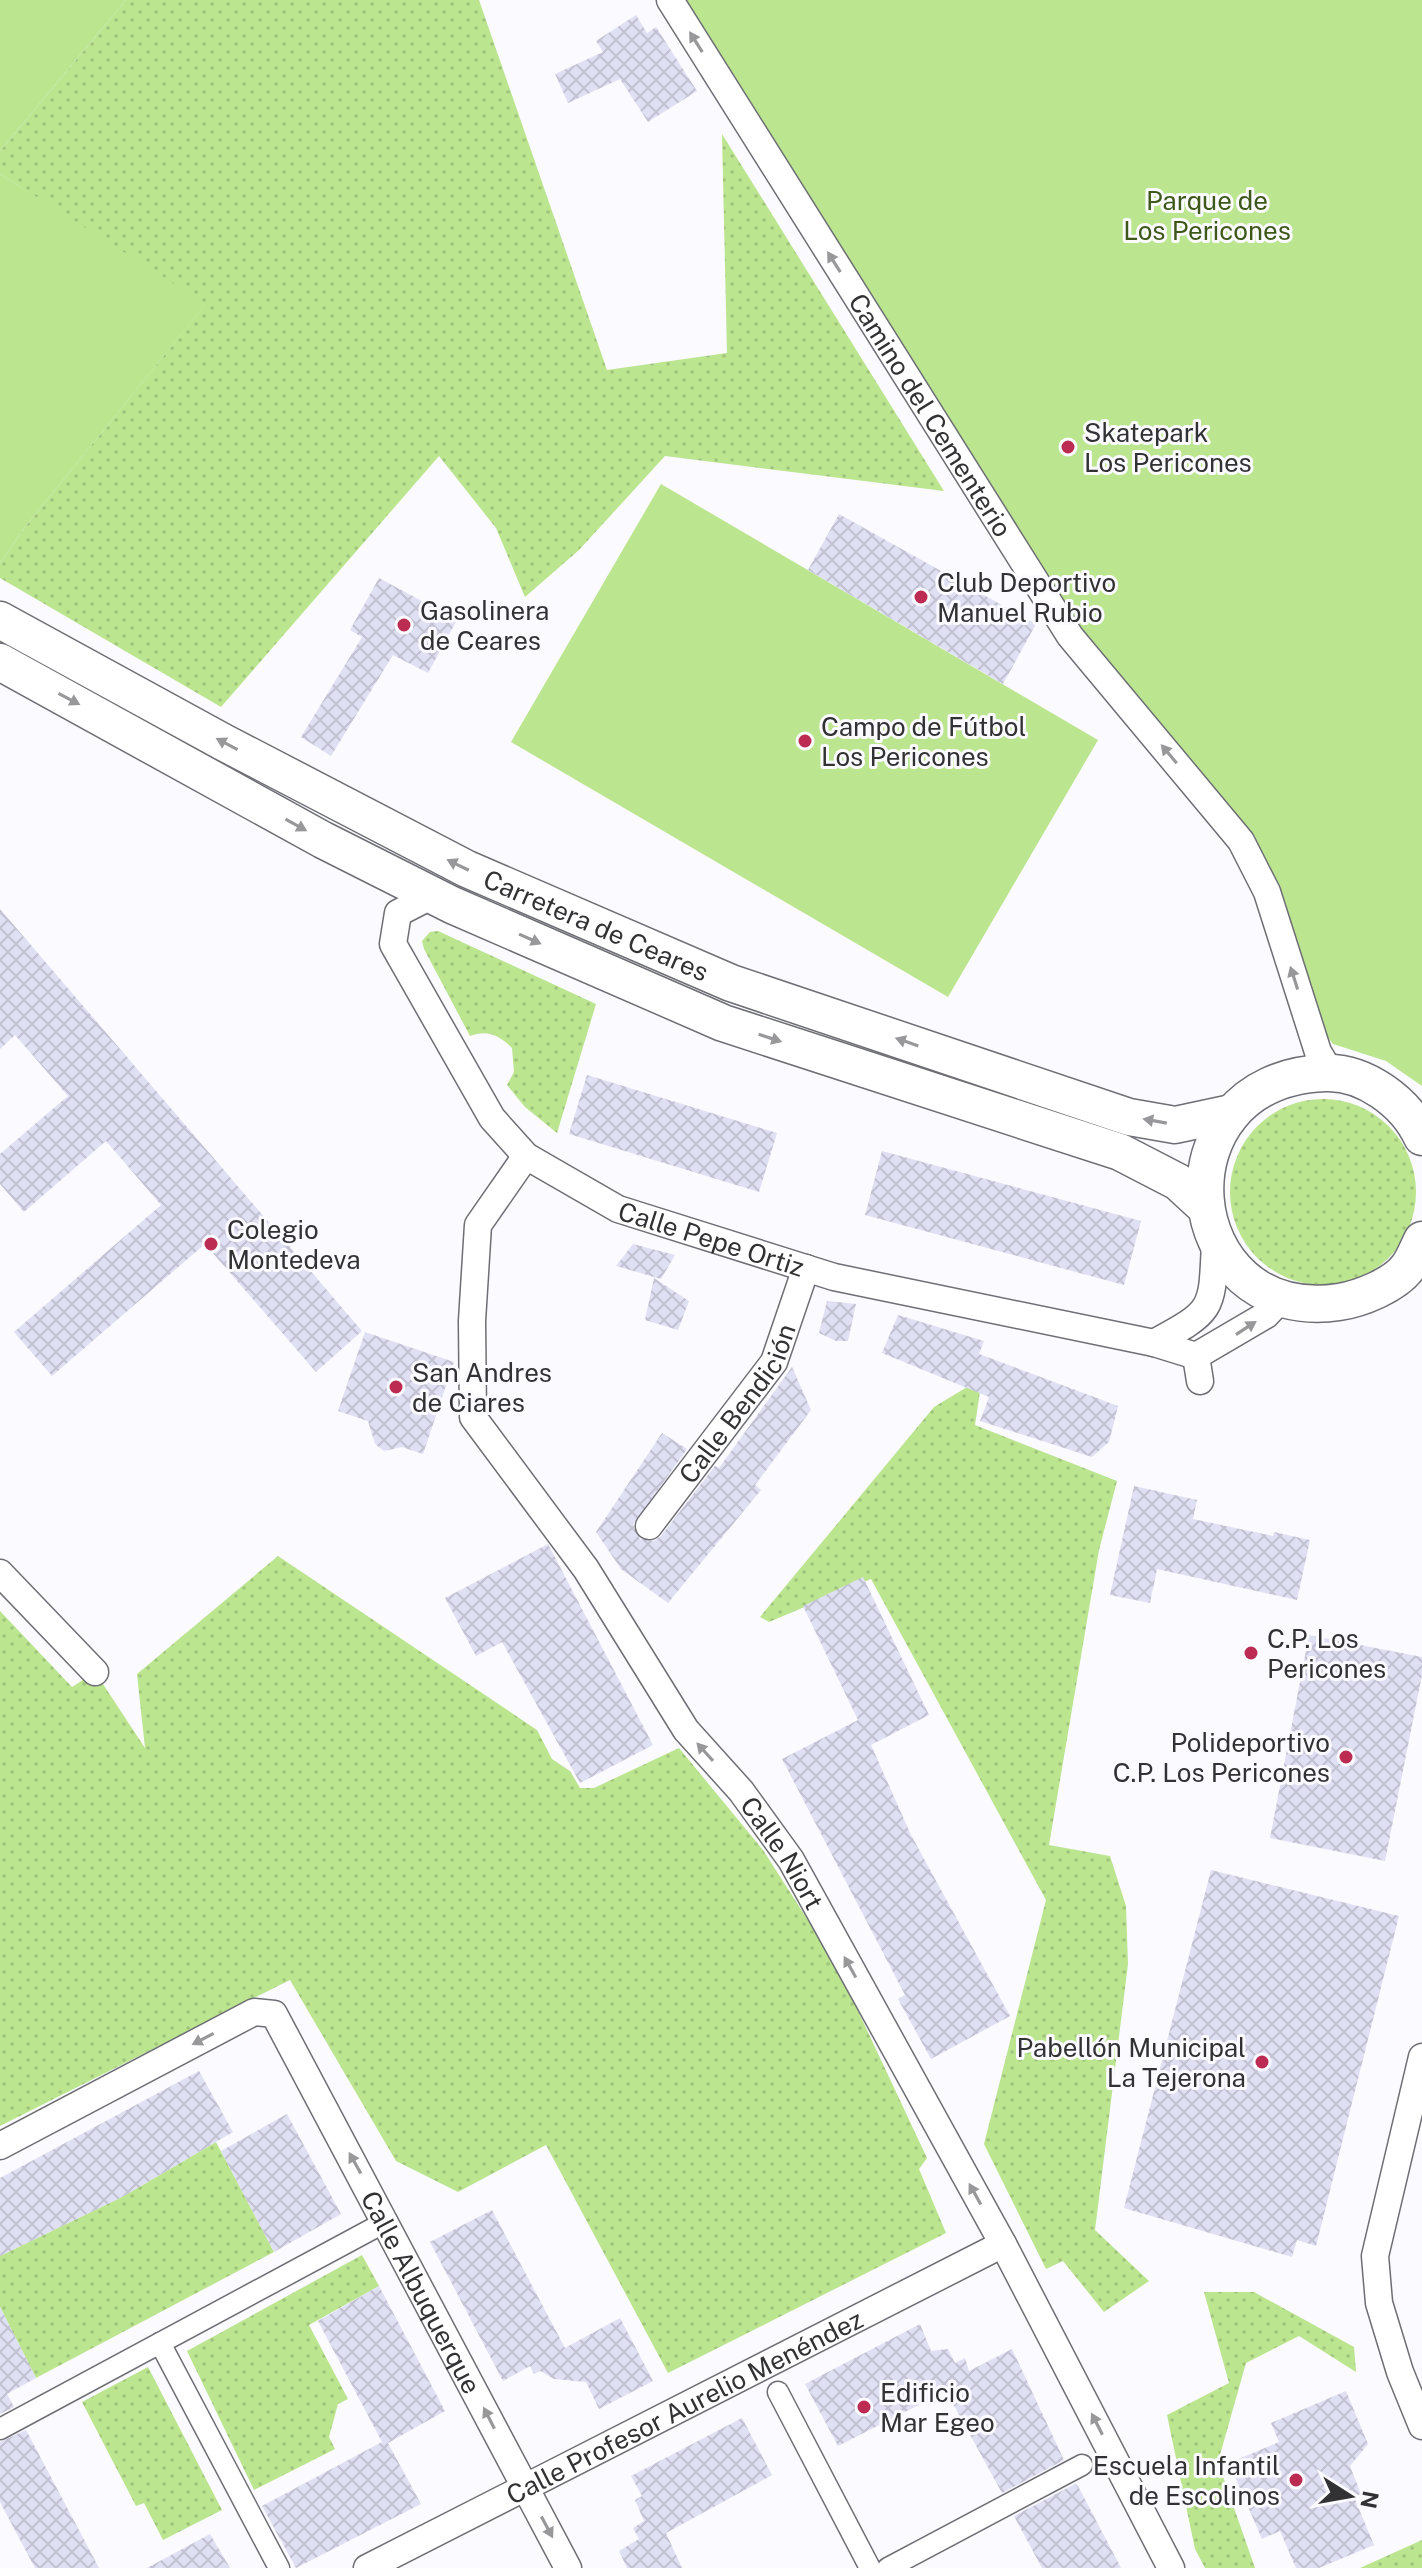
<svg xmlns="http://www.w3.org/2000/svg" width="1422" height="2568" viewBox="0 0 1422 2568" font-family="'Public Sans',sans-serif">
  <defs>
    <pattern id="grass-dots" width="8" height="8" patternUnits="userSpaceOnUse" patternTransform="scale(2)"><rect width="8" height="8" fill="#bbe58f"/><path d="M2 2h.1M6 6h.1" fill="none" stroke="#a1c57c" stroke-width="1.8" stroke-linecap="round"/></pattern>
    <pattern id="building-cross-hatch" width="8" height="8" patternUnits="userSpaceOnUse" patternTransform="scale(2)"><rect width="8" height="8" fill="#e0e0f4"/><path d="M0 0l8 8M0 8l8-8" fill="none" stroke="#c1c1d2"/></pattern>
  </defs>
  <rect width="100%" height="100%" fill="#fafaff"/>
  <!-- grass -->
  <g fill="url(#grass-dots)">
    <polygon points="126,0 479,0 607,370 727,353 722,134 944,491 665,456 579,550 525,597 496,528 439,456 221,707 0,578 0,563 25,527 205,305 0,174 0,151"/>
    <path d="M438,931L596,1004L557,1133L525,1107L507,1085L514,1072L512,1048C500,1036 488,1029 470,1036L424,949L422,941L430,932Z"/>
    <circle cx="1323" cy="1192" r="93"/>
    <polygon points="982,1378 975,1425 1117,1481 1099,1550 1049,1845 1110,1856 1126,1906 1128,1964 1095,2230 1149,2281 1104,2312 1063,2261 1046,2269 984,2144 1046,1900 871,1579 769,1622 760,1617 934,1407"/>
    <polygon points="278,1556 537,1730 552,1759 570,1771 580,1788 594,1788 679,1748 763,1850 836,1964 927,2158 919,2169 946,2233 668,2373 546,2145 458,2192 396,2161 290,1980 0,2126 0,1611 72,1687 95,1672 145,1748 137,1674"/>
    <polygon points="216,2142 274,2252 36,2378 0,2307 0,2256 122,2197"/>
    <polygon points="362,2255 379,2286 309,2325 348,2399 338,2404 329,2437 335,2449 254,2490 187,2351"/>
    <polygon points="1204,2292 1254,2292 1354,2347 1356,2372 1299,2336 1246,2363 1218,2462 1255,2568 1205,2568 1195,2549 1167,2415 1229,2383"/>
    <polygon points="148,2367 222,2510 163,2540 144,2503 136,2506 82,2402"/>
    <polygon points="1422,2540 1422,2568 1360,2568"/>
  </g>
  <!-- green -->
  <g fill="#bbe58f">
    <polygon points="0,0 126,0 0,151"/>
    <polygon points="680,0 1422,0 1422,1086 1386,1061 1333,1044 1326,1035 1280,886 1247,828 1076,628"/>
    <polygon points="0,174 206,304 25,527 0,563"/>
    <polygon points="661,484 1098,740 948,997 511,742"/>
  </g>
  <!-- building -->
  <g fill="url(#building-cross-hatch)">
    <polygon points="636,15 647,33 656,27 697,91 648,122 620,79 568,103 555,74 603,52 596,41"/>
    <polygon points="839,514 1036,624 1003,684 808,570"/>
    <polygon points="379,578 457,620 428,673 393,655 331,756 301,737 362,637 350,630"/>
    <polygon points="0,909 362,1331 316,1372 205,1244 52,1376 14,1332 161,1205 106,1141 24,1212 0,1184 0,1154 68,1096 15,1035 0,1049"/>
    <polygon points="587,1075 777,1133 759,1192 569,1134"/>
    <polygon points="882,1151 1141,1221 1124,1285 865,1215"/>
    <polygon points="633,1244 675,1255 661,1279 616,1266"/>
    <polygon points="654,1278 689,1301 678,1330 645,1320"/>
    <polygon points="827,1301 856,1304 848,1341 836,1341 819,1333"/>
    <polygon points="898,1315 984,1341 979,1354 1118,1406 1109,1442 1092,1457 980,1421 989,1397 882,1353"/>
    <polygon points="365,1332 454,1362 423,1454 402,1447 384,1451 375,1444 368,1421 338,1411"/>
    <polygon points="792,1367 811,1410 755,1485 761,1490 668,1603 621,1569 596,1532 662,1433 687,1449 633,1525 640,1539 654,1541 661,1536 715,1466 719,1468"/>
    <polygon points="1134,1486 1197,1500 1193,1519 1273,1536 1274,1532 1310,1540 1297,1600 1157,1569 1150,1603 1110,1595"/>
    <polygon points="548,1544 653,1745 580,1783 502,1642 476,1656 445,1598"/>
    <polygon points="863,1577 929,1715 871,1745 911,1835 1010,2016 931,2059 898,1999 905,1995 782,1759 858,1720 803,1606"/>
    <polygon points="1309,1635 1422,1657 1422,1675 1385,1861 1270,1838"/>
    <polygon points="1211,1870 1399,1916 1316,2246 1297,2240 1292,2257 1124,2208"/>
    <polygon points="199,2071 233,2132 122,2197 0,2256 0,2178"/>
    <polygon points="287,2114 341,2214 274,2252 221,2151"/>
    <polygon points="492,2210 565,2348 620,2318 653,2381 599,2409 586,2382 554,2379 540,2371 534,2374 530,2366 503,2381 430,2242"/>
    <polygon points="379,2286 445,2411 388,2443 421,2504 296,2568 262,2506 382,2442 318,2321"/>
    <polygon points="0,2307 36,2378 7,2394 14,2407 0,2414"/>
    <polygon points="920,2324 931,2351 948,2349 955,2363 965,2358 969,2371 1012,2349 1064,2460 1002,2493 946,2391 838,2446 805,2384"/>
    <polygon points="1346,2391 1368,2444 1350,2466 1361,2494 1354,2497 1374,2545 1319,2568 1296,2568 1280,2531 1262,2539 1229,2463 1279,2442 1271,2423"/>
    <polygon points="742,2418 772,2475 666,2533 682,2568 627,2568 619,2551 639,2539 633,2528 644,2521 635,2500 642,2496 631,2476"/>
    <polygon points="26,2430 99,2568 35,2568 0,2502 0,2442"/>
    <polygon points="1075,2484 1078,2486 1121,2568 1042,2568 1014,2516"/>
    <polygon points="210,2534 230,2568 147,2568"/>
  </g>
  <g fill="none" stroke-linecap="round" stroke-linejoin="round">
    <!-- pedestrian casing -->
    <g stroke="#6e6f74" stroke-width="23">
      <g id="pedestrian">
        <polyline points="160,2343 279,2568"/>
        <polyline points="778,2392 870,2568"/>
        <polyline points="0,2429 387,2221"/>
        <polyline points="888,2568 1082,2465"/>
      </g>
    </g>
    <!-- minor casing -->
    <g stroke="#6e6f74" stroke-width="29">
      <g id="minor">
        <path id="s1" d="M670,0L1070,636L1241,841L1267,892L1318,1052L1330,1072"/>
        <path id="s2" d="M433,895L398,913L393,944L492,1118L526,1156L618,1209L834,1277L1154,1343L1196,1356L1266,1315L1281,1299"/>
        <path id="s3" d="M526,1156L478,1225L472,1321L473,1417L586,1569L686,1730L741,1791L791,1860L1003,2244L1171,2568"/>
        <path d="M1154,1343C1215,1310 1212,1310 1215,1241"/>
        <polyline points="1196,1356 1200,1381"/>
        <path id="s4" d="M649,1526L774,1362L806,1268"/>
        <polyline points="0,1573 95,1672"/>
        <polyline points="1422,2057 1375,2256 1379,2303 1400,2372 1422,2426"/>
        <path id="s5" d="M0,2146L254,2012L274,2014L568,2568"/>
        <path id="s6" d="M367,2568L1003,2244"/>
      </g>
    </g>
    <!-- secondary casing -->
    <g stroke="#6e6f74" stroke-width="39">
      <g id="secondary">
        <path id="s7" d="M0,620L223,742L467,869L731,983L1129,1117L1175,1125L1231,1113"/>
        <polyline points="0,662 323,840 452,905 723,1023 1120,1152 1178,1182 1204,1206"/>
        <path d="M1422,1137C1406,1102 1364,1071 1325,1073C1152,1079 1175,1326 1339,1302C1360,1299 1395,1285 1408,1267C1414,1259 1418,1248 1422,1240"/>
      </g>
    </g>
    <!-- pedestrian -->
    <use href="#pedestrian" stroke="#fff" stroke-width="20"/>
    <!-- minor -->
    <use href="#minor" stroke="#fff" stroke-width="26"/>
    <!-- secondary -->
    <use href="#secondary" stroke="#fff" stroke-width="36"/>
  </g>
  <!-- one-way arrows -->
  <defs><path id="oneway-solid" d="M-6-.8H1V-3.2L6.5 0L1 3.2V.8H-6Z" transform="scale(2)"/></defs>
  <g fill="#98989a">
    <use href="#oneway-solid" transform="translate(696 42) rotate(-122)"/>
    <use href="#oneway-solid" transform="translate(834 262) rotate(-122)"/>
    <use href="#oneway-solid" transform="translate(69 699) rotate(28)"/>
    <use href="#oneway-solid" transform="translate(227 744) rotate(-152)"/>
    <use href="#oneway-solid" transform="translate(1169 754) rotate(-130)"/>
    <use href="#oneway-solid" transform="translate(296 825) rotate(29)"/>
    <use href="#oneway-solid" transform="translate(458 865) rotate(-154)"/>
    <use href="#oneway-solid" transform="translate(530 939) rotate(24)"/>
    <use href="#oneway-solid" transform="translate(1294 978) rotate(-108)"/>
    <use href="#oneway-solid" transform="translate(770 1038) rotate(18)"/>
    <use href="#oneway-solid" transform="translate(907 1042) rotate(-161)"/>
    <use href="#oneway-solid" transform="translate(1155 1121) rotate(-170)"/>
    <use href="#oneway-solid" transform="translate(1246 1328) rotate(-33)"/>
    <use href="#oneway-solid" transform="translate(705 1752) rotate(-132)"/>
    <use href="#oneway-solid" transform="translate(850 1967) rotate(-119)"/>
    <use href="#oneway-solid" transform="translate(203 2039) rotate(152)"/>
    <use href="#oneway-solid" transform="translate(355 2163) rotate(-119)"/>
    <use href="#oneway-solid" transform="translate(975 2194) rotate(-119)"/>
    <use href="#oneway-solid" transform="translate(489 2418) rotate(-117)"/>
    <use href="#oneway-solid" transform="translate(1097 2424) rotate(-117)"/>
    <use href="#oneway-solid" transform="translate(547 2527) rotate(62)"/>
  </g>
  <!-- markers -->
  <g fill="#bc2c52" stroke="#fafaff" stroke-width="3">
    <circle cx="1068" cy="447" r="8"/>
    <circle cx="921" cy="597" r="8"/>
    <circle cx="404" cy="625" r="8"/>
    <circle cx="805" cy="741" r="8"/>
    <circle cx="211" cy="1244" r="8"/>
    <circle cx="396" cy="1387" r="8"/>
    <circle cx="1251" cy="1653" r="8"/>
    <circle cx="1346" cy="1757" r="8"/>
    <circle cx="1262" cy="2062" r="8"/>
    <circle cx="864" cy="2407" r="8"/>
    <circle cx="1296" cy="2480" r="8"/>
  </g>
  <g text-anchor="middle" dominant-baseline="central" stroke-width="6" stroke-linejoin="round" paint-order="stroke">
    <!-- park labels -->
    <g font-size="26" fill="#3d5818" stroke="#fafaff">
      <text x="1207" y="200">Parque de<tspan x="1207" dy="30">Los Pericones</tspan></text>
    </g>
    <!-- street labels -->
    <g font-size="26" fill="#323234" stroke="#fafaff">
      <text stroke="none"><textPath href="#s1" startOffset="490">Camino del Cementerio</textPath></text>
      <text stroke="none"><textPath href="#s7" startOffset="670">Carretera de Ceares</textPath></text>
      <text stroke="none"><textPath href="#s2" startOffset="526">Calle Pepe Ortiz</textPath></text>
      <text stroke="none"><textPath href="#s4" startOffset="152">Calle Bendición</textPath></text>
      <text stroke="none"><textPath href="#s3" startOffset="812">Calle Niort</textPath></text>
      <text stroke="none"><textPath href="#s5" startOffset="622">Calle Albuquerque</textPath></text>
      <text stroke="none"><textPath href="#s6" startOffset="356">Calle Profesor Aurelio Menéndez</textPath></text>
    </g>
    <!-- poi labels -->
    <g font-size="26" fill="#323234" stroke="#fafaff" text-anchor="start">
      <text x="1084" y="432">Skatepark<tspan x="1084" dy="30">Los Pericones</tspan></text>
      <text x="937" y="582">Club Deportivo<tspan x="937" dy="30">Manuel Rubio</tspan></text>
      <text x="420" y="610">Gasolinera<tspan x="420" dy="30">de Ceares</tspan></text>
      <text x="821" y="726">Campo de Fútbol<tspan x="821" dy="30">Los Pericones</tspan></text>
      <text x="227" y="1229">Colegio<tspan x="227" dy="30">Montedeva</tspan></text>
      <text x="412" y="1372">San Andres<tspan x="412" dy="30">de Ciares</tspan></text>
      <text x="1267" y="1638">C.P. Los<tspan x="1267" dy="30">Pericones</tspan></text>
      <text x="1330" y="1742" text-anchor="end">Polideportivo<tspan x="1330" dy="30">C.P. Los Pericones</tspan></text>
      <text x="1246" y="2047" text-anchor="end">Pabellón Municipal<tspan x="1246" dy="30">La Tejerona</tspan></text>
      <text x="880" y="2392">Edificio<tspan x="880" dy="30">Mar Egeo</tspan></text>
      <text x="1280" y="2465" text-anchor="end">Escuela Infantil<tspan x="1280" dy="30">de Escolinos</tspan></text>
    </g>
  </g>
  <!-- north arrow -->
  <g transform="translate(1350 2496) rotate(101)" stroke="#fafaff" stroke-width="6" paint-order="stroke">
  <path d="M0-6L14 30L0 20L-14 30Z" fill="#323234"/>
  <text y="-12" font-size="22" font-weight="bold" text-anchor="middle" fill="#323234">N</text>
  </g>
</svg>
